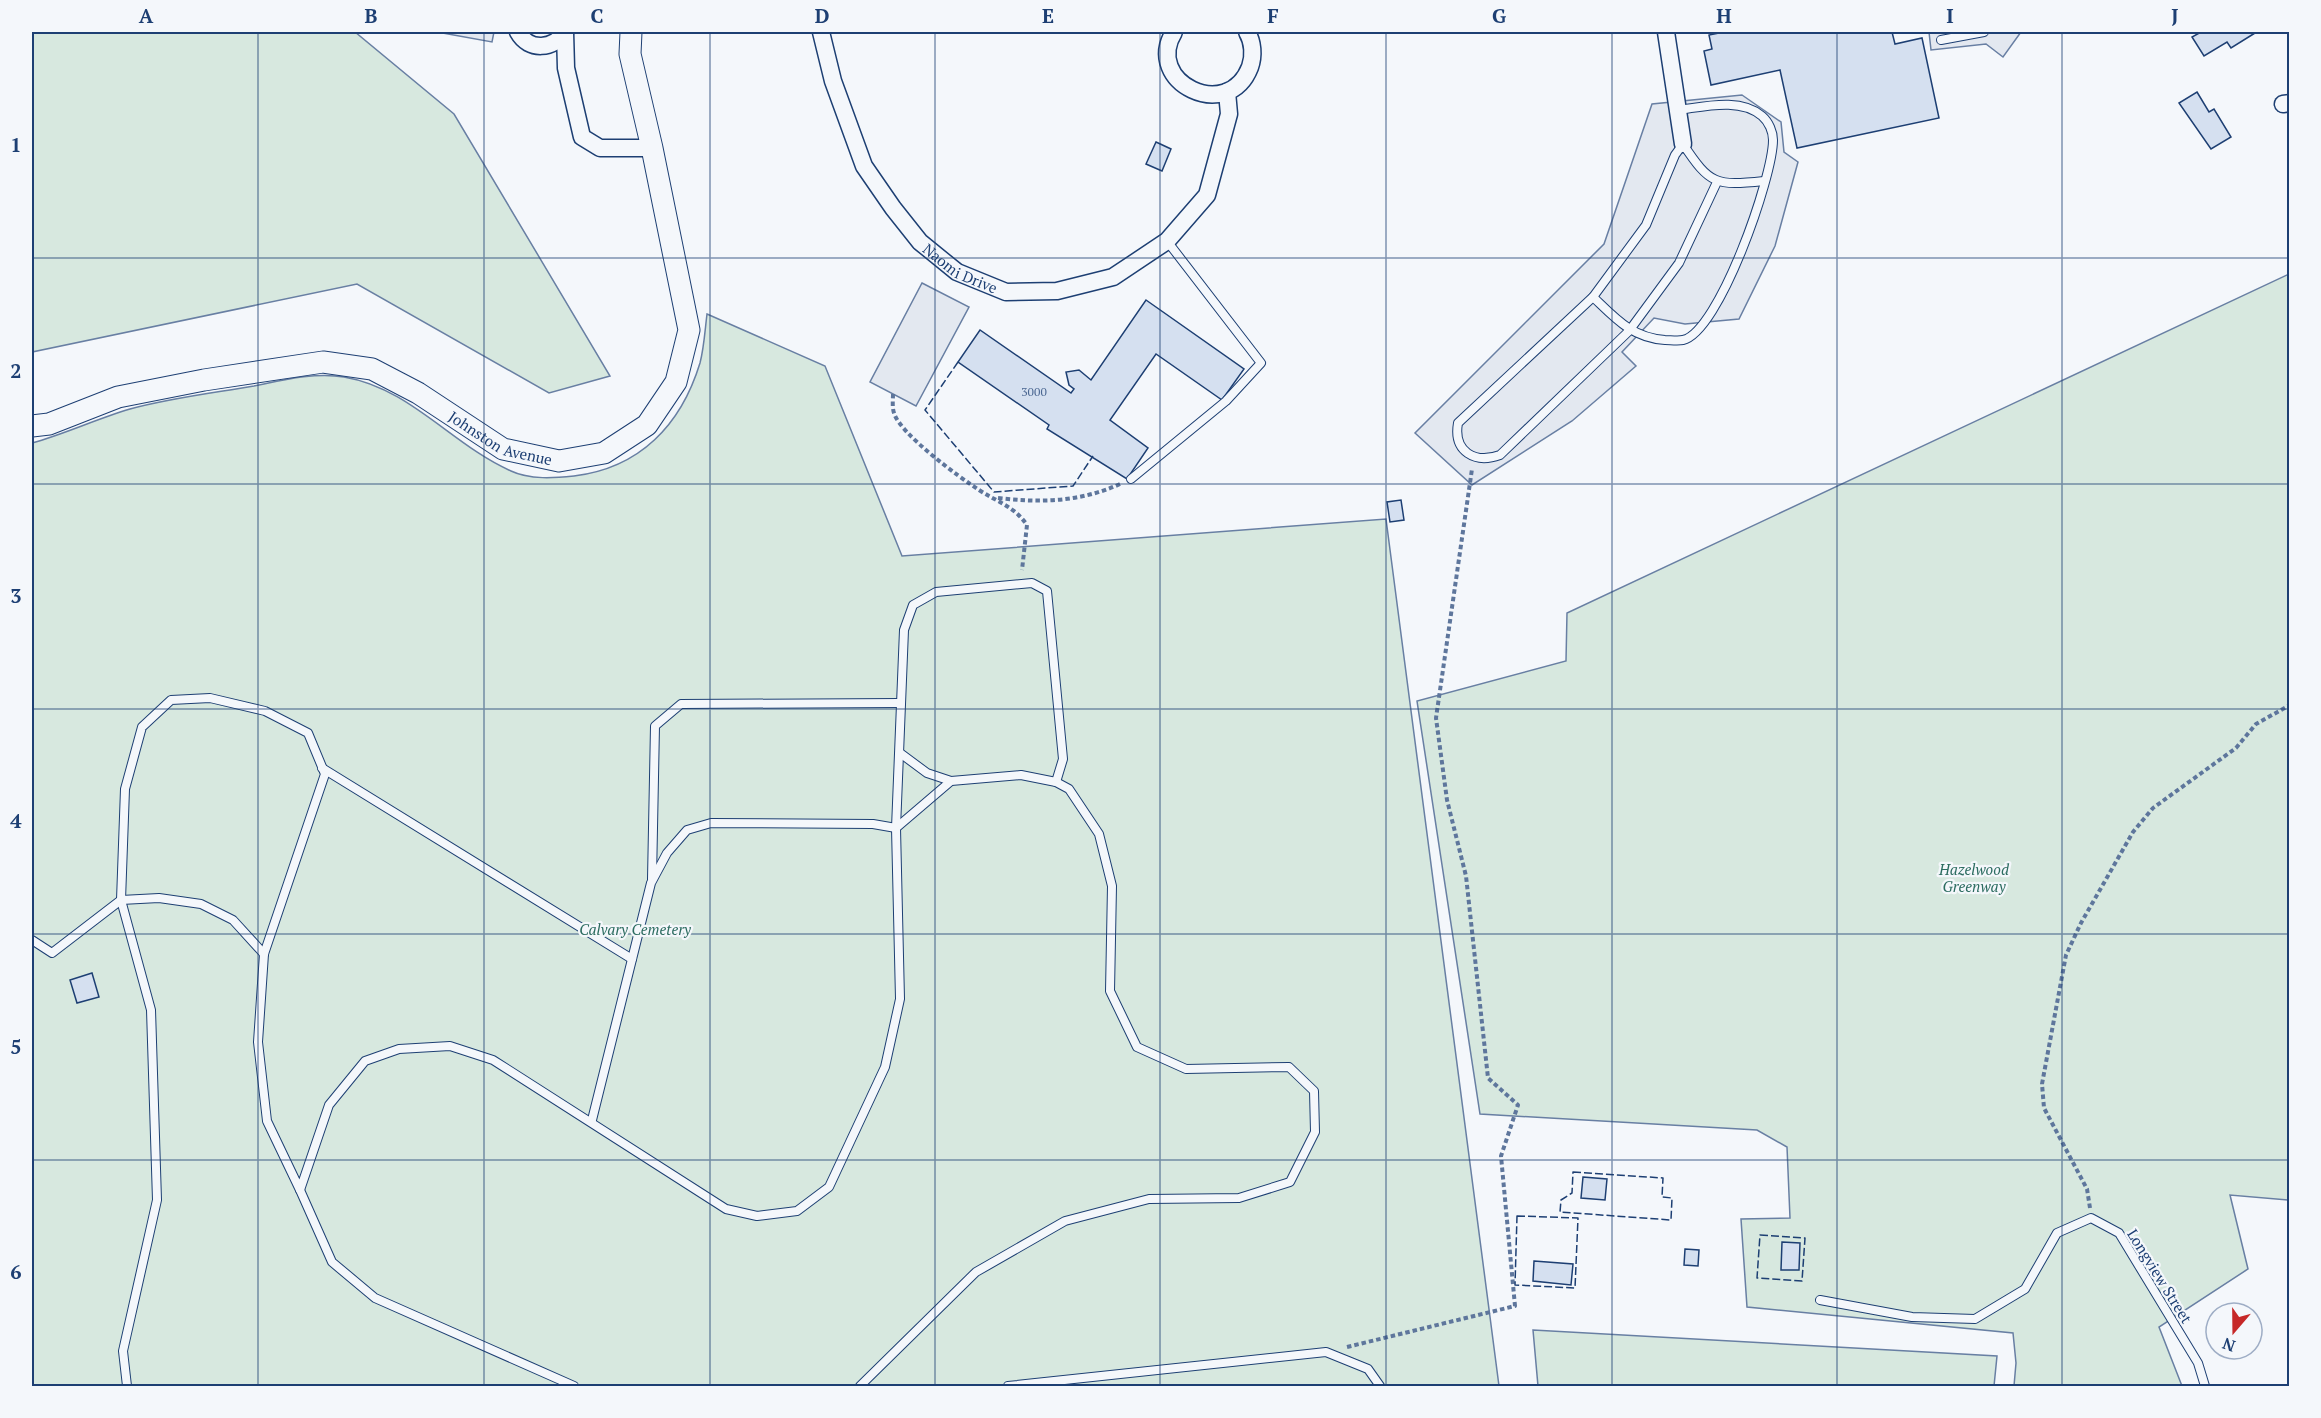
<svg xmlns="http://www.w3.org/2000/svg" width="2321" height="1418" viewBox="0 0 2321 1418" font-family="'PT Serif',serif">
  <rect width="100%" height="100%" fill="#f4f7fb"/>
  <!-- green -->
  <g fill="#d7e8df" stroke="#687fa3" stroke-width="1.5">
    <polygon points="32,32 355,32 454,114 610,376 549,393 357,284 32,352"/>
    <polygon points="2289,274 2289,1200 2230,1195 2248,1269 2159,1327 2182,1386 2014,1386 2016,1363 2013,1333 1747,1307 1741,1219 1790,1218 1787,1147 1757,1130 1480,1114 1417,701 1566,661 1567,613"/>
    <path d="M707,314L825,366L902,556L1386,519L1499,1386H32V443C65,434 96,419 130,409C170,398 213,393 254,386C283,380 315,372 344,377C410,388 452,445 511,471C530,480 555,478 574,476C640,468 681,425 700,363C704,348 705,330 707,314Z"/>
    <polygon points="1533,1330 1997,1356 1994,1386 1538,1386"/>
  </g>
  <!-- parking -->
  <g fill="#e3e8f0" stroke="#687fa3" stroke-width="1.5">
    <polygon points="437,32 494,32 492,42"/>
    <polygon points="1929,32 2021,32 2003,57 1986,44 1931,50"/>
    <polygon points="1742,95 1781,122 1784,152 1798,162 1775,246 1739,319 1685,324 1654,318 1622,352 1636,366 1572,421 1472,485 1415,433 1604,244 1652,104"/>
    <polygon points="922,283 969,307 916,406 870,382"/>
  </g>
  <!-- building -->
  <g fill="#d5e0f0" stroke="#1d3f73" stroke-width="1.5">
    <polygon points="1724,32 1892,32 1895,44 1922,38 1939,118 1797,148 1780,70 1711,85 1704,51 1712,49 1709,35"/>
    <polygon points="2201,32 2254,32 2255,33 2231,48 2227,42 2204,56 2192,37"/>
    <polygon points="2197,92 2209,112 2214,109 2231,137 2211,149 2179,103"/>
    <polygon points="1156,142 1171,149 1162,171 1146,164"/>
    <polygon points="1146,300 1244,369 1222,400 1156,354 1110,420 1148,448 1127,479 1047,429 1049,425 958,362 980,330 1071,393 1074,389 1069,385 1066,372 1079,370 1091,380"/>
    <polygon points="1401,500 1404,520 1390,522 1387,502"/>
    <polygon points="92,973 99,997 77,1003 70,980"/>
    <polygon points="1583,1177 1607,1179 1605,1200 1581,1198"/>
    <polygon points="1782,1242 1800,1243 1799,1270 1781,1270"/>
    <polygon points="1685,1249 1699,1250 1698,1266 1684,1265"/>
    <polygon points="1534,1261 1573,1264 1571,1285 1533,1281"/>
  </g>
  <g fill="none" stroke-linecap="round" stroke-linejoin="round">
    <!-- service casing -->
    <g stroke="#1d3f73" stroke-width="10">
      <g id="service">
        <polyline points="1941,40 1984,32"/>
        <path d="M1717,182L1679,263L1629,331L1500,455C1475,464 1453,452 1458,423L1593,297L1646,225L1675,155L1683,144C1710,185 1716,186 1764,181"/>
        <path d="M1593,297C1615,318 1632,338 1665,340C1670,340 1678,341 1683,340C1719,332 1773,177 1773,140C1773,132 1769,122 1762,116C1740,97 1703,107 1678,110"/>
        <polyline points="1131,479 1226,401 1261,363 1167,241"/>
        <polyline points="900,753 927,773 951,781"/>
        <polyline points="322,768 632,959"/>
        <polyline points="652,879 655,726 681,704 901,703"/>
        <polyline points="32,940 52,953 121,900 159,898 201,904 233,920 264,954"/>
        <polyline points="592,1120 651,883 667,853 687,830 711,823 873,824 896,828 904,630 913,605 936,592 1032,583 1047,591 1063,759 1056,782"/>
        <polyline points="300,1190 332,1262 375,1298 574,1386"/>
        <polyline points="1820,1300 1912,1317 1975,1319 2025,1289 2057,1233 2091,1218 2119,1233 2198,1363 2205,1386"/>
        <polyline points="127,1386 123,1351 157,1200 151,1010 121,900 125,789 142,727 171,700 210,698 265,711 308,733 325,774 264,954 258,1042 267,1121 300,1190 329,1105 365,1061 399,1049 450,1046 493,1060 726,1209 757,1216 797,1211 829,1187 885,1067 900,999 896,828 951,781 1021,775 1056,782 1069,789 1099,834 1112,886 1110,991 1137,1047 1186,1069 1289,1067 1314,1091 1315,1132 1290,1182 1239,1198 1149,1199 1065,1221 976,1272 860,1386"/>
        <polyline points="1008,1386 1326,1352 1368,1369 1380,1386"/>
      </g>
    </g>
    <!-- minor casing -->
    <g stroke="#1d3f73" stroke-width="19">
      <g id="minor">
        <path d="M518,32C529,52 554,49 565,32"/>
        <polyline points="565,32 566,68 582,137 600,148 652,148"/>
        <path id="s1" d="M821,32L833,81L864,166L893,208L920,242L957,272L1006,292L1057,291L1113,277L1167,241L1207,195L1229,114L1227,92"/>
        <path d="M1174,32C1143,82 1228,124 1250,67C1254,56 1253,42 1247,32"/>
        <polyline points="1666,32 1683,144"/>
        <polyline points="2283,104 2290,103"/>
      </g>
    </g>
    <!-- tertiary casing -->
    <g stroke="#1d3f73" stroke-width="23">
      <g id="tertiary">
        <path id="s2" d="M32,426L49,424L118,397L204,380L323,362L372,369L418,393L503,449L559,461L604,453L647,425L676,382L689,330L652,148L630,54L631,32"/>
      </g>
    </g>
    <!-- path -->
    <g stroke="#5e769c" stroke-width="4" stroke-dasharray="4.5 3" stroke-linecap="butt">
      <path d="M893,394C893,400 892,407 894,413C900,434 959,477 979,490C997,502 1014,506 1027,525L1022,570"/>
      <path d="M998,498C1041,503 1080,502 1120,484"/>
      <polyline points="2090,1208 2087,1189 2044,1108 2042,1084 2066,955 2081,923 2133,832 2153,808 2236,748 2256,724 2290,705"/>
      <polyline points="1347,1347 1515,1306 1501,1156 1518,1105 1488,1078 1466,876 1447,800 1436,718 1472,469"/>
    </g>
    <!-- service -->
    <use href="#service" stroke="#f4f7fb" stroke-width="8"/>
    <!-- minor -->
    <use href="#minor" stroke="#f4f7fb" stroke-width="16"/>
    <!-- tertiary -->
    <use href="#tertiary" stroke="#f4f7fb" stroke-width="21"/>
    <!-- fence -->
    <g stroke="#1d3f73" stroke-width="1.5" stroke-dasharray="8 3" stroke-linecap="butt">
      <polyline points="958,362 925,410 994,492 1073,486 1093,456"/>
      <polygon points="1573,1172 1663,1178 1662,1197 1672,1198 1671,1220 1560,1212 1561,1200 1572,1193"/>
      <polygon points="1517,1216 1578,1218 1575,1288 1515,1285"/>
      <polygon points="1760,1235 1805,1238 1802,1281 1757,1278"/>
    </g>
  </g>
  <!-- grid -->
  <path fill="none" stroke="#1d3f73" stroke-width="1.5" stroke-opacity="0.55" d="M258,32V1386M484,32V1386M710,32V1386M935,32V1386M1160,32V1386M1386,32V1386M1612,32V1386M1837,32V1386M2062,32V1386M32,258H2290M32,484H2290M32,709H2290M32,934H2290M32,1160H2290"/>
  <g text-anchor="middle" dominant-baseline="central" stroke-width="4.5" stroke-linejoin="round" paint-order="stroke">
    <!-- number labels -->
    <g font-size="12" fill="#4b6792">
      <text x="1034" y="391">3000</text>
    </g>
    <!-- street labels -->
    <g font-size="15" fill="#1d3f73" stroke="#f4f7fb">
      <text stroke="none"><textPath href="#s1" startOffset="284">Naomi Drive</textPath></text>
      <text stroke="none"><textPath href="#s2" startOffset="496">Johnston Avenue</textPath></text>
      <text transform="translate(2160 1276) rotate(58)">Longview Street</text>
    </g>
    <!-- park labels -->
    <g font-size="15" font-style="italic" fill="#2c6c60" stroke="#f4f7fb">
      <text x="1974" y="869">Hazelwood<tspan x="1974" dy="17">Greenway</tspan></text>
      <text x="635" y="929">Calvary Cemetery</text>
    </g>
  </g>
  <!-- border -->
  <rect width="2321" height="1418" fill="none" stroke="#f4f7fb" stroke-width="66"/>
  <!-- north arrow -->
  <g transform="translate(2234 1331) rotate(200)"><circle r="28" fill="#f4f7fb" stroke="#9eadc5" stroke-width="1.5"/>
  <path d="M0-4.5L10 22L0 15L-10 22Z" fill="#c62828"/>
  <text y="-9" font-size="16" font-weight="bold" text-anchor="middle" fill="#1d3f73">N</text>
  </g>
  <rect x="33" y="33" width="2255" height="1352" fill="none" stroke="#1d3f73" stroke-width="2"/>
  <g font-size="20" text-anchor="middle" font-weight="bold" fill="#1d3f73">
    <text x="146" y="23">A</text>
    <text x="371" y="23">B</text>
    <text x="597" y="23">C</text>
    <text x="822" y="23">D</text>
    <text x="1048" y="23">E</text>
    <text x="1273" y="23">F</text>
    <text x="1499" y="23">G</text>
    <text x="1724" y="23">H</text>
    <text x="1950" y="23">I</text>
    <text x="2175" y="23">J</text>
    <text x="16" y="152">1</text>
    <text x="16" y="378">2</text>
    <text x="16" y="603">3</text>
    <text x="16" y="828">4</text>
    <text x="16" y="1054">5</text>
    <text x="16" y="1279">6</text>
  </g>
</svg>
